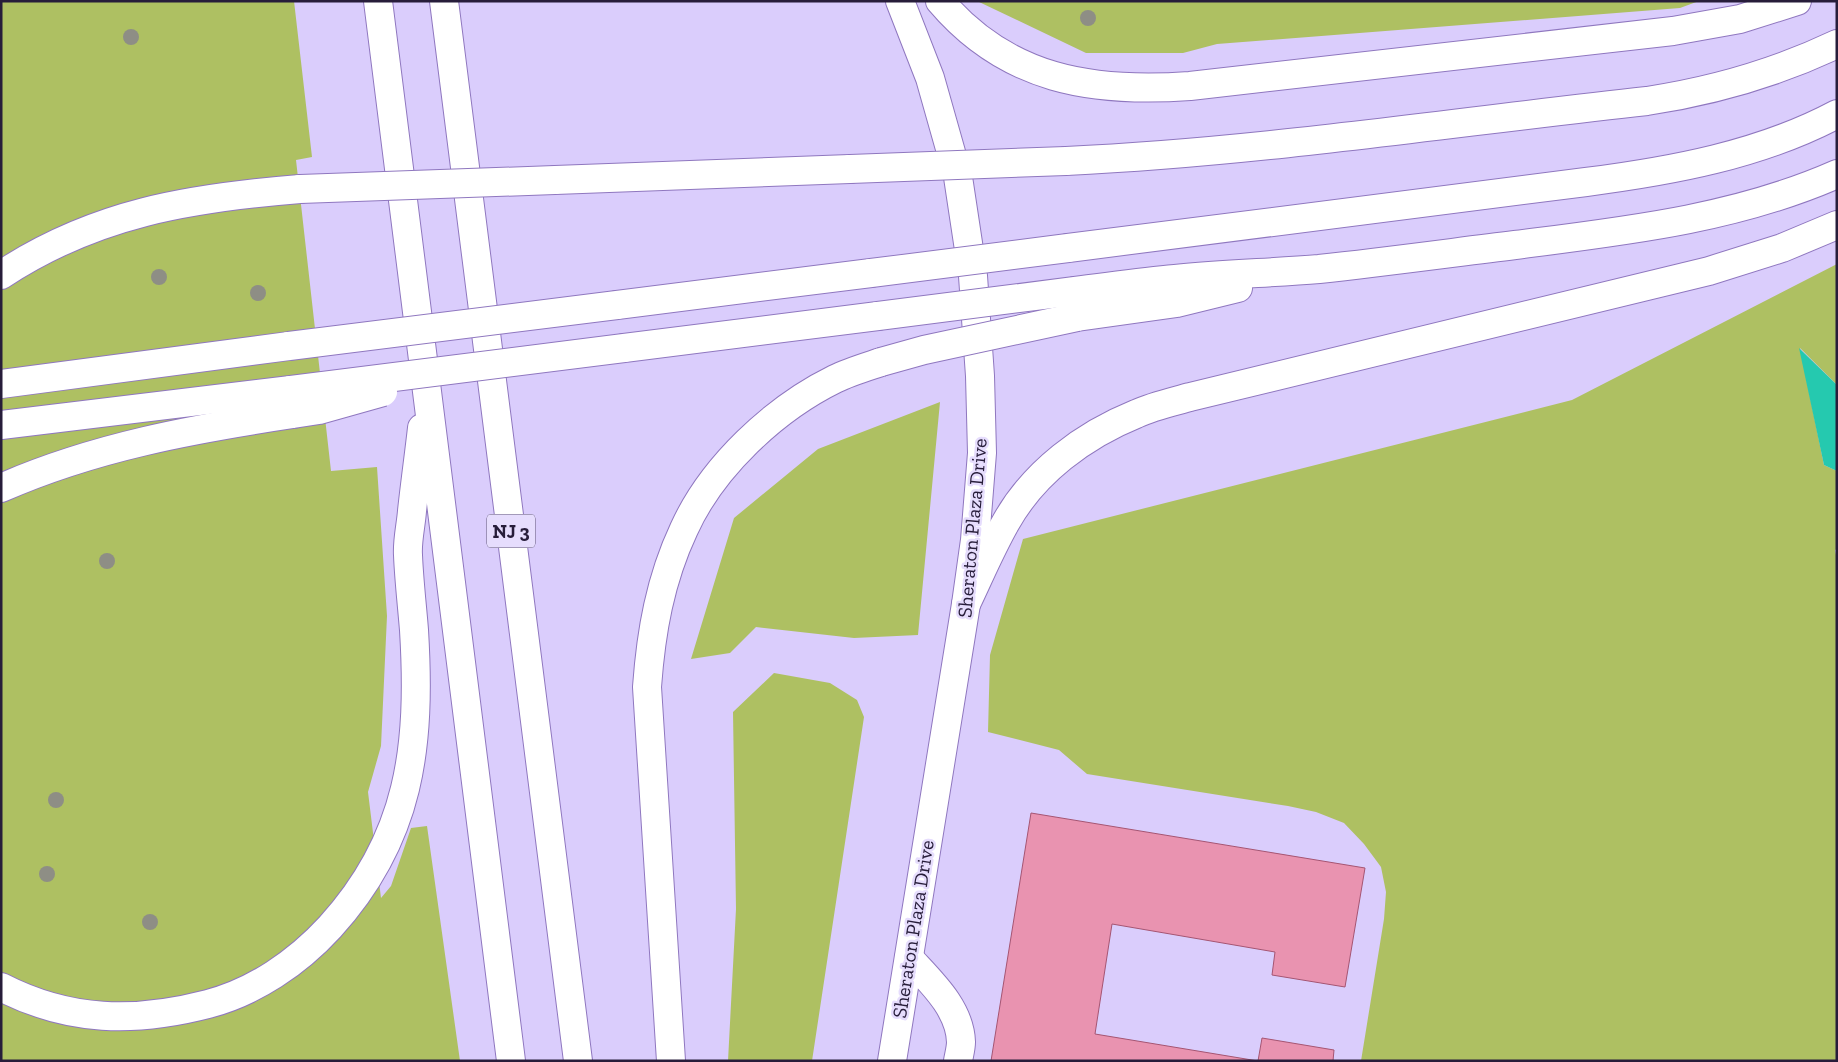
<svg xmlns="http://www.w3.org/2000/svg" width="1838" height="1062" viewBox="0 0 1838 1062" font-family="'Zilla Slab',serif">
  <rect width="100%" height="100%" fill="#dacdfc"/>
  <!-- green -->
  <g fill="#aec062">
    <polygon points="1,1 294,1 312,157 296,160 331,471 377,467 387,616 381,746 368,792 381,898 391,886 411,828 427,826 460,1061 1,1061"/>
    <polygon points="977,1 1699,1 1680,8 1217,44 1183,53 1086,53"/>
    <polygon points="1837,264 1837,385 1800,348 1824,465 1837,471 1837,549 1835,550 1837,560 1837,1061 1361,1061 1384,919 1386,892 1381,867 1364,844 1344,823 1316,812 1288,806 1087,774 1059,750 988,732 990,655 1023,539 1572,400"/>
    <polygon points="940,402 918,635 854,638 756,627 730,653 691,659 734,518 818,449"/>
    <polygon points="774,673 830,683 857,700 864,717 812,1061 728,1061 736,909 733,712"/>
  </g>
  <!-- water -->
  <polygon fill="#25c9af" points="1799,348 1837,385 1837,471 1824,465"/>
  <!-- building -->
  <polygon fill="#e993b0" stroke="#a55572" points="1031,813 1365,868 1345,987 1272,975 1275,952 1112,924 1095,1034 1258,1061 1262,1038 1334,1050 1333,1061 991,1061"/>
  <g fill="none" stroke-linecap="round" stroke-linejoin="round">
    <!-- street casing -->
    <g stroke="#8f77bf" stroke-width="30">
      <path id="street" d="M909,958C930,981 960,1008 961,1042C961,1048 959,1055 958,1061"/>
    </g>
    <!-- secondary casing -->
    <g stroke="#8f77bf" stroke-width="30">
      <polyline id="secondary" points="892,1061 966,604 975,540 982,453 980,376 973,276 958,177 930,78 900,1"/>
    </g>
    <!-- highway casing -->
    <g stroke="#8f77bf" stroke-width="30">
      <g id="highway">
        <polyline points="378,1 511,1061"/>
        <polyline points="444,1 578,1061"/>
        <path d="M940,1C1007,80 1092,93 1190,86L1673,31L1740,19L1797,1"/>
        <path d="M1066,161C1261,152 1453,122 1647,101C1713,91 1776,73 1837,44"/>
        <polyline points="555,180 850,169"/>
        <path d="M1068,248L1586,182C1671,171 1760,155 1837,114"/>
        <path d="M1,275C95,213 190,198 300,189"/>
        <path d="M1075,291C1108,287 1142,282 1175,279C1223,274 1271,273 1319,269C1384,262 1450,253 1515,245C1625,231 1735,219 1837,174"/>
        <polyline points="617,305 871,273"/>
        <polyline points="1077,317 1177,303 1238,288"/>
        <polyline points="624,348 878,316"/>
        <polyline points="1,384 289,346"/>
        <polyline points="1,425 291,390"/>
        <path d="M1,488C94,447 193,429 293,414"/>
        <path d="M966,604C979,577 991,548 1006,522C1034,472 1084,435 1136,414C1153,406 1172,402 1190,397L1709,271L1782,248L1837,225"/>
        <path d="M1,987C69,1022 135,1023 208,1004C254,992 297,963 330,927C411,838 421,746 414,630C412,605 409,580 408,555C407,541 411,525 412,511C415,483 419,455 422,428"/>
        <path d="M671,1061L647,687C651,632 660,580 684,529C712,467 774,409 835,379C849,372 866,367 881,362"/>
      </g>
    </g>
    <!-- street -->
    <use href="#street" stroke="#fff" stroke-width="28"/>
    <!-- secondary -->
    <use href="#secondary" stroke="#fff" stroke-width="28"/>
    <!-- highway -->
    <use href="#highway" stroke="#fff" stroke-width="28"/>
    <!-- highway-bridge casing -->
    <g stroke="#8f77bf" stroke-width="30" stroke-linecap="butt">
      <g id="highway-bridge">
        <polyline points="850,169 1066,161"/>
        <polyline points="300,189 555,180"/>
        <polyline points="871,273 1068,248"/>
        <polyline points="878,316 1075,291"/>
        <polyline points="289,346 617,305"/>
        <polyline points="881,362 924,350 1077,317"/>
        <polyline points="291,390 624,348"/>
        <polyline points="293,414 319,410 383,392"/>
      </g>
    </g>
    <!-- highway-bridge -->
    <use href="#highway-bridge" stroke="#fff" stroke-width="28"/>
  </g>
  <!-- trees -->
  <g fill="#8e8e85">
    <circle cx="1088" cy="18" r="8"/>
    <circle cx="131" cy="37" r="8"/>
    <circle cx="159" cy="277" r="8"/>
    <circle cx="258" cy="293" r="8"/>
    <circle cx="107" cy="561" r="8"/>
    <circle cx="56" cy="800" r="8"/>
    <circle cx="47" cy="874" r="8"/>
    <circle cx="150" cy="922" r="8"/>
  </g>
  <g text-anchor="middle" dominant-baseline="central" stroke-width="5" stroke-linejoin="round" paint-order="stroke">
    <!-- shield labels -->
    <rect fill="#e6ddfd" stroke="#605774" stroke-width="1" x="487" y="514.5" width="48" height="33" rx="4"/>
    <g font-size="19" font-weight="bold" fill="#271d3a">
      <text x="511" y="531">NJ 3</text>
    </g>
    <!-- street labels -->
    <g font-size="20" fill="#271d3a" stroke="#e6ddfd">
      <text transform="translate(972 528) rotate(-85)">Sheraton Plaza Drive</text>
      <text transform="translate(913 929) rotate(-81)">Sheraton Plaza Drive</text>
    </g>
  </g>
  <!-- border -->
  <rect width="1838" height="1062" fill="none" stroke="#271d3a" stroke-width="5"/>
</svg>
